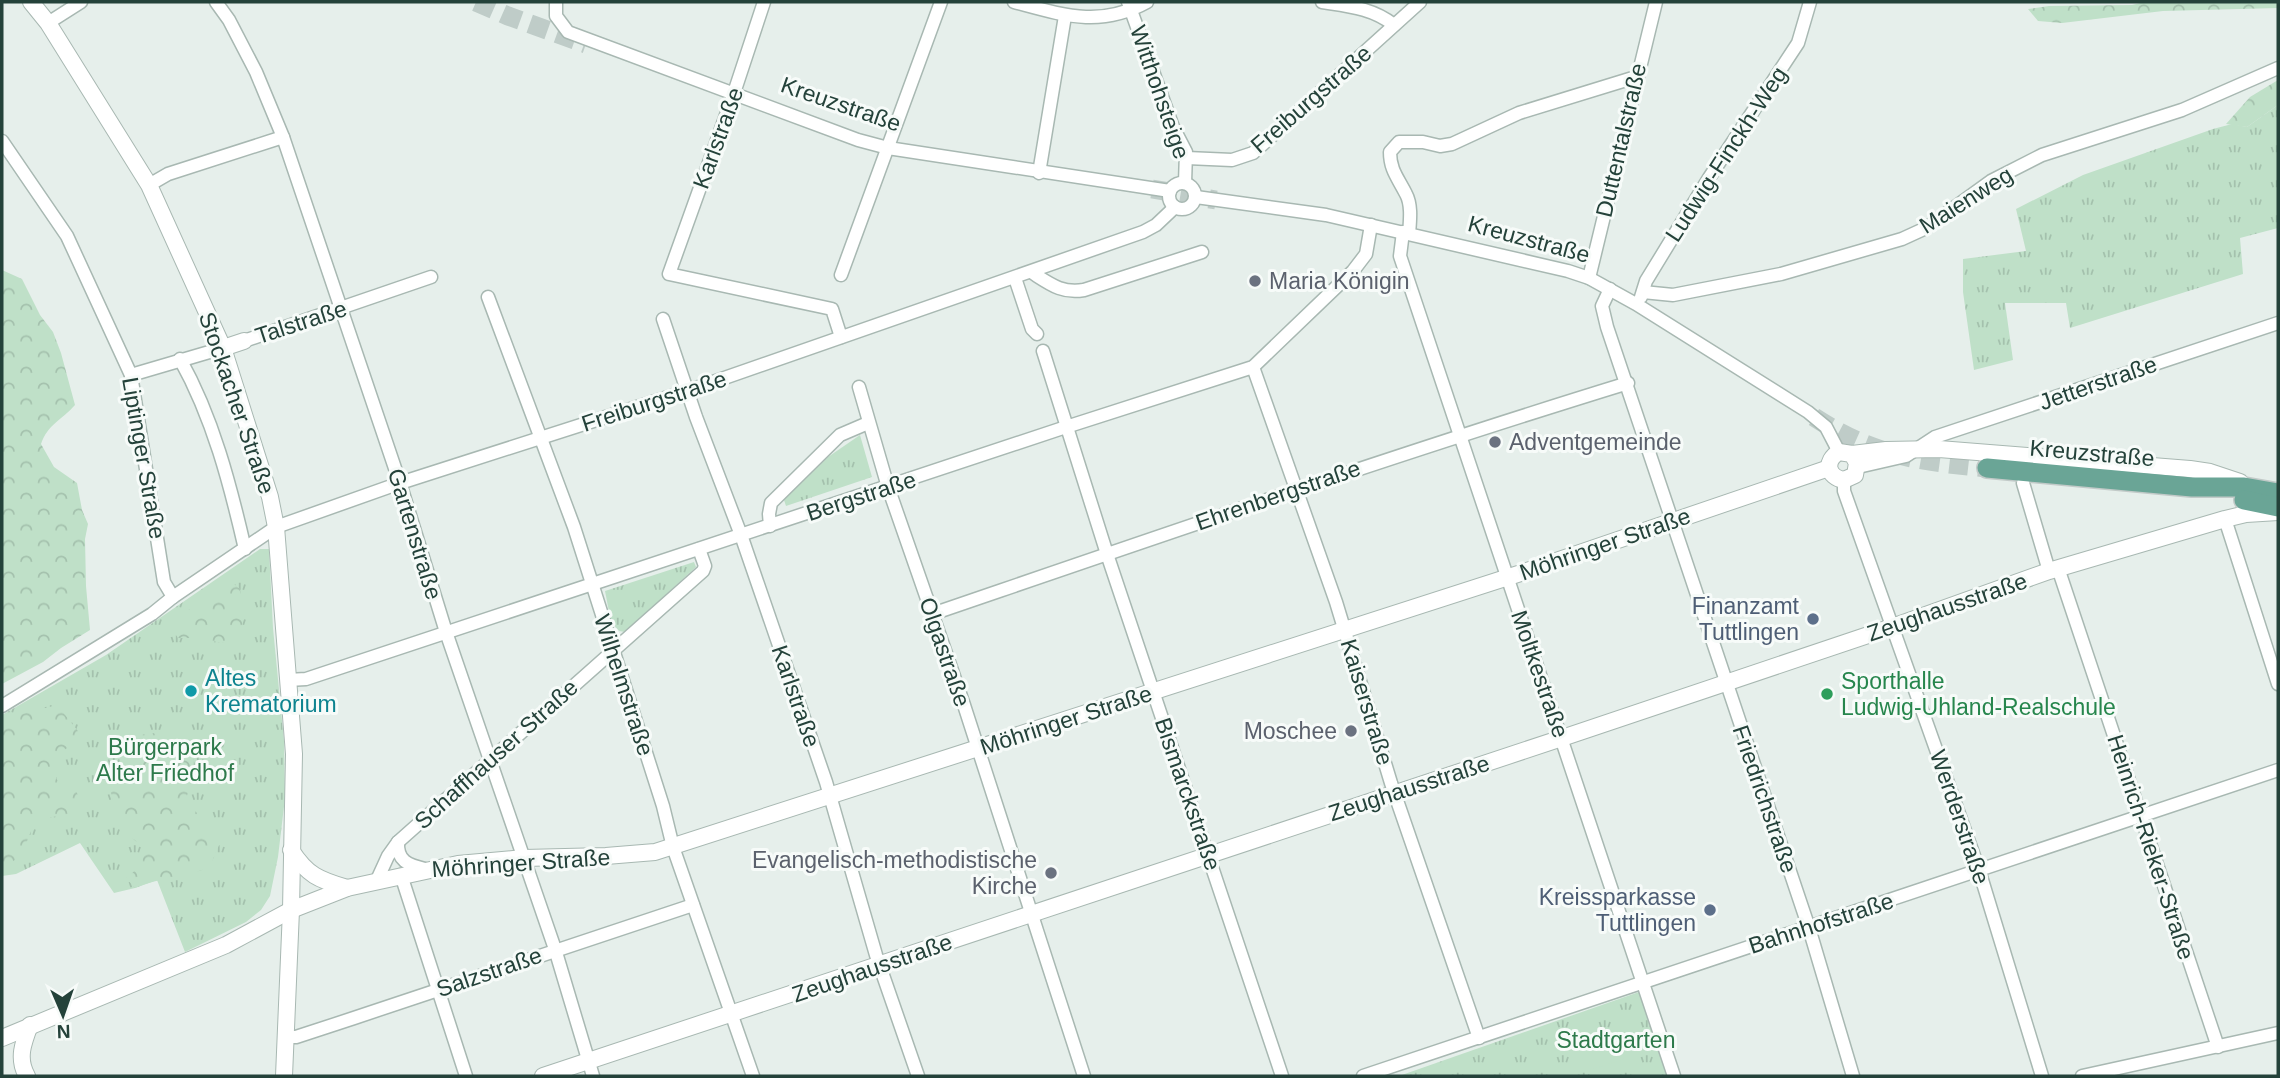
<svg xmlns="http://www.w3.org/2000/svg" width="2280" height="1078" viewBox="0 0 2280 1078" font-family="Helvetica,sans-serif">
  <defs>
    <pattern id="grass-tufts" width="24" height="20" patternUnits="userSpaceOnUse" patternTransform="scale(1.75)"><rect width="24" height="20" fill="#bfe0c8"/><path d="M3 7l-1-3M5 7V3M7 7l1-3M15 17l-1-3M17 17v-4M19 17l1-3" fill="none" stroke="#a4c1ad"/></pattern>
    <pattern id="forest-crowns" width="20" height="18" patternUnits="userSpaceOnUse" patternTransform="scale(1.75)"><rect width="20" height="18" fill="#bfe0c8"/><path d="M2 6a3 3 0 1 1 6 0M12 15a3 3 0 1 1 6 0" fill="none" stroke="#a4c1ad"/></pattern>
  </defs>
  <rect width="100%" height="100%" fill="#e6efeb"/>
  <!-- grass -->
  <g fill="url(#grass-tufts)">
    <polygon points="2278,105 2278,228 2240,238 2243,274 2070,328 2066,303 2005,303 2013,360 1974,370 1963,292 1963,259 2026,251 2016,209 2083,175 2213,129 2232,124 2247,127"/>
    <polygon points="860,435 872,477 786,506 784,500 828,457"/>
    <polygon points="260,549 269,549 273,628 284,741 285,798 278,857 270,896 261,910 246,922 185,952 157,880 135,888 114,893 80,843 16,874 2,876 2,715 106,655"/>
    <polygon points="694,562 696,567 625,632 619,631 611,622 605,591"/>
    <polygon points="1639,992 1667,1076 1399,1076"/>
  </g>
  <!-- forest -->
  <g fill="url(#forest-crowns)">
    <polygon points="2145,2 2278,2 2278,8 2163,11 2062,23 2038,21 2028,9 2049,6 2132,5"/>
    <polygon points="2278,80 2278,105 2247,127 2226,124 2250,97"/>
    <path d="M2,270L22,279L40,315L53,332L61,353L75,405C61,421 48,424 41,444L54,467L77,483L82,510L88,524L85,539L86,586L90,630L61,648L43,662L2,684Z"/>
    <polygon points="233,583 240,589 243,611 242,633 222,643 198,638 178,638 172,629 178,615 198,605 220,586"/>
    <path d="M57,705L78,731L74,743L53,758L57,780L73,786L82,802L73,814C35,819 34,818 23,855L2,868V733L14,716Z"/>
    <path d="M153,733L176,743L194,760L193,775L186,799L220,843L209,868C184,876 159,878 135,888L126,878L143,864L141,845L125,833L113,802L111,792C117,784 125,775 126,765C128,753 127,747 133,736Z"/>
  </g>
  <!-- pitch -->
  <polygon fill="#bfe0c8" points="1617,1037 1624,1059 1587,1071 1579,1050"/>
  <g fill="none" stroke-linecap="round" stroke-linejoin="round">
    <!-- primary-tunnel -->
    <g stroke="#bfccc8" stroke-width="19" stroke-dasharray="19 10" stroke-linecap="butt">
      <polyline points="476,2 508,16 586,44"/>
      <polyline points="1152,189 1216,200"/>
      <path d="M1814,417C1874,456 1917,461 1987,468"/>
    </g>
    <!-- minor casing -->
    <g stroke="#a8b8b2" stroke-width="15">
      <g id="minor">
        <polyline points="216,2 229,20 256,72 283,137 400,483 446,632 555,949 593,1076"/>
        <polyline points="556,2 556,16 568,32 858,140 888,148 1170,191"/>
        <polyline points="764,2 734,93 669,274 832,309 841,337"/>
        <path d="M1014,2C1063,15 1100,28 1147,2"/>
        <polyline points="1128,2 1173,127 1186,152 1185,183"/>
        <path d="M1322,2C1348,6 1373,8 1394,25"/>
        <polyline points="48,23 81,2"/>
        <polyline points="2,141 67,236 131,375 164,582 173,597"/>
        <polyline points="1187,158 1232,160 1253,153 1420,2"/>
        <polyline points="1039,173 1065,16"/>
        <circle cx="1182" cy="196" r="13"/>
        <polyline points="149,185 168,174 283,137"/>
        <polyline points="1196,197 1326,215 1568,271 1589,278 1636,304 1808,412 1826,427 1839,452"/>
        <polyline points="1403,232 1400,256 1674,1076"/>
        <path d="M1409,234C1410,221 1412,205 1406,194C1398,178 1390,170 1390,152L1399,142H1423L1440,146L1452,144L1519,113L1636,77"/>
        <path d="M1031,272C1050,284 1062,294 1084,290L1202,252"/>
        <polyline points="841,275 941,2"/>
        <polyline points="1015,278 1032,329 1037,334"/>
        <polyline points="1589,278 1656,2"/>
        <polyline points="1610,289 1602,306 1607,327 1809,928 1853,1076"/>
        <polyline points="1643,292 1673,295 1781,274 1902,239 1926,228 1991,181 2042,155 2182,110 2278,68"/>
        <polyline points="488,297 574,527 663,806 673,847 753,1076"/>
        <polyline points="1641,297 1646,281 1709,178 1798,43 1810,2"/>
        <polyline points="663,319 696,417 741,535 826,782 876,955 918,1076"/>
        <polyline points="244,341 431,277"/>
        <polyline points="1043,351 1107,554 1282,1076"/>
        <path d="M180,359C213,418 230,484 245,549"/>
        <polyline points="1253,367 1336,602 1391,783 1479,1038"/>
        <polyline points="131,375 223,348"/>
        <polyline points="859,387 888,487 964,705 1084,1076"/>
        <polyline points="1858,467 1906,456 1935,437 2278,323"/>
        <polyline points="1844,480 1844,491 1979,870 2042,1076"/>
        <polyline points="2023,483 2049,571"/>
        <polyline points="2225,519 2278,684"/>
        <polyline points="770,526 769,514 771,503 840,435 868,423"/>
        <polyline points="2058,568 2218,1047"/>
        <path d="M932,614C1163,535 1394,455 1628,383"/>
        <polyline points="288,680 306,679 1066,427 1253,367 1353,271 1366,254 1371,225"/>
        <polyline points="2,706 152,614 173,597 276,527 400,483 687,391 1143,232 1156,225 1175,207"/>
        <path d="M398,842C397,861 408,865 425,869"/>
        <polyline points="401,875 466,1076"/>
        <polyline points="377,880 388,856 398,842 703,571 705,566 699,549"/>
        <polyline points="285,1037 296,1037 354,1018 693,905"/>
        <polyline points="1363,1076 2278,770"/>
        <polyline points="2082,1076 2278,1033"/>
      </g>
    </g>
    <!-- tertiary casing -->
    <g stroke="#a8b8b2" stroke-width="18">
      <g id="tertiary">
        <polyline points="31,2 48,23 149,185 223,348 270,497 276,527 294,754 291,910 284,1076"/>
        <polyline points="223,348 244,341"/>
        <path d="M1852,454L1857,463L1855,475L1844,480C1827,477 1824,461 1839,452L1852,454L1886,450L1939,449L2190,469L2210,472L2240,482L2242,485"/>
        <path d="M291,850C307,875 319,880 347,888"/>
        <polyline points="2,1038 226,945 291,910 347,888 458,864 524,858 606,856 655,852 1521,573 1829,468"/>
        <path d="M27,1076C17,1059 23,1043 30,1025"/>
        <polyline points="543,1076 1562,738 1892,627 2049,571 2225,519 2246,514 2278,512"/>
      </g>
    </g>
    <!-- primary casing -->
    <g stroke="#c2cac8" stroke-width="22">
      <g id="primary">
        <polyline points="1987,468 2192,487 2244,487 2278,493"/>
        <polyline points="2244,500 2278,507"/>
      </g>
    </g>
    <!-- minor -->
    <use href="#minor" stroke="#fff" stroke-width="12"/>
    <!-- tertiary -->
    <use href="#tertiary" stroke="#fff" stroke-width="16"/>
    <!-- primary -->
    <use href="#primary" stroke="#6aa596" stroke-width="19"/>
  </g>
  <!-- markers -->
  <g fill="#6b7280" stroke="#f7fbf9" stroke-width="2.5">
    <circle cx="1255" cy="281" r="7"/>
    <circle cx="1495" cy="442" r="7"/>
    <circle cx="1351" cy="731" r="7"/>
    <circle cx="1051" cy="873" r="7"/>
  </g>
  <g fill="#5c6f8a" stroke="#f7fbf9" stroke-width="2.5">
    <circle cx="1813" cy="619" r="7"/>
    <circle cx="1710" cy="910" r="7"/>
  </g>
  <circle fill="#0f9aa8" stroke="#f7fbf9" stroke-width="2.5" cx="191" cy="691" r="7"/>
  <circle fill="#2e9e5b" stroke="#f7fbf9" stroke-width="2.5" cx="1827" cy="694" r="7"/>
  <g text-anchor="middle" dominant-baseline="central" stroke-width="6" stroke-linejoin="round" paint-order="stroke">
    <!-- street labels -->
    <g font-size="23" fill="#24423a" stroke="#f7fbf9">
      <text transform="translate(1160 92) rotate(71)">Witthohsteige</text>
      <text transform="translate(1311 99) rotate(-41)">Freiburgstraße</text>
      <text transform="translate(841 104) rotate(19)">Kreuzstraße</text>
      <text transform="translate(718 138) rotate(-70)">Karlstraße</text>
      <text transform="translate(1621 140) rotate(-77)">Duttentalstraße</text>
      <text transform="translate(1726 154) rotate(-57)">Ludwig-Finckh-Weg</text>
      <text transform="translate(1966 200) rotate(-32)">Maienweg</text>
      <text transform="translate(1529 239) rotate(15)">Kreuzstraße</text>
      <text transform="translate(301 322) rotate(-18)">Talstraße</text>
      <text transform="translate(2098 383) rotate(-19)">Jetterstraße</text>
      <text transform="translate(654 401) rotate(-18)">Freiburgstraße</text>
      <text transform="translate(237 403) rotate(71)">Stockacher Straße</text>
      <text transform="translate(2092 453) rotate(5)">Kreuzstraße</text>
      <text transform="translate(144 458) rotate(80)">Liptinger Straße</text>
      <text transform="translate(1278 495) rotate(-19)">Ehrenbergstraße</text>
      <text transform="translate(861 496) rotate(-18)">Bergstraße</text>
      <text transform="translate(415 534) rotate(73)">Gartenstraße</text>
      <text transform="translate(1605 544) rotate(-19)">Möhringer Straße</text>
      <text transform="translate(1947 607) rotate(-19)">Zeughausstraße</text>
      <text transform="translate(945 652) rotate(71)">Olgastraße</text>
      <text transform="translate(1540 674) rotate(71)">Moltkestraße</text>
      <text transform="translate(624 685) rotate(72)">Wilhelmstraße</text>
      <text transform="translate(796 696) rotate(71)">Karlstraße</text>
      <text transform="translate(1367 702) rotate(73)">Kaiserstraße</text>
      <text transform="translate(1066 720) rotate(-18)">Möhringer Straße</text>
      <text transform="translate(496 754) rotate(-42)">Schaffhauser Straße</text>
      <text transform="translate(1409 788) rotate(-18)">Zeughausstraße</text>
      <text transform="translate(1188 794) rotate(71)">Bismarckstraße</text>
      <text transform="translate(1765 799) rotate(71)">Friedrichstraße</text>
      <text transform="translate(1960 817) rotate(71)">Werderstraße</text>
      <text transform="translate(2151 847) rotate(72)">Heinrich-Rieker-Straße</text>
      <text transform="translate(521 863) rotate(-4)">Möhringer Straße</text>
      <text transform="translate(1821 923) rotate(-18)">Bahnhofstraße</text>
      <text transform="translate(872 968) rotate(-19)">Zeughausstraße</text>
      <text transform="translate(489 972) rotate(-19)">Salzstraße</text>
    </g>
    <!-- worship labels -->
    <g font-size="23" fill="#5b616d" stroke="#f7fbf9" text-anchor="start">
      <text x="1269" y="281">Maria Königin</text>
      <text x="1509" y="442">Adventgemeinde</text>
      <text x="1337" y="731" text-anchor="end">Moschee</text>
      <text x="1037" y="860" text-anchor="end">Evangelisch-methodistische<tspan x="1037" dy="26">Kirche</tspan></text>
    </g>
    <!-- service labels -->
    <g font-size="23" fill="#4e5e75" stroke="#f7fbf9" text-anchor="end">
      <text x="1799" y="606">Finanzamt<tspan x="1799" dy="26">Tuttlingen</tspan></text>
      <text x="1696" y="897">Kreissparkasse<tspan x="1696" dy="26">Tuttlingen</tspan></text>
    </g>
    <!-- culture labels -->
    <g font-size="23" fill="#0d838f" stroke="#f7fbf9" text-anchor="start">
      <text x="205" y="678">Altes<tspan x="205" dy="26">Krematorium</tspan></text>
    </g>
    <!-- leisure labels -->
    <g font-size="23" fill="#27864d" stroke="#f7fbf9" text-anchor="start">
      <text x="1841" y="681">Sporthalle<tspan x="1841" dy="26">Ludwig-Uhland-Realschule</tspan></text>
    </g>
    <!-- park labels -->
    <g font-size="23" fill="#2d7a4b" stroke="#f7fbf9">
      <text x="165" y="747">Bürgerpark<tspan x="165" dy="26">Alter Friedhof</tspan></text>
      <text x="1616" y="1040">Stadtgarten</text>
    </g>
  </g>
  <!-- border -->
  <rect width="2280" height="1078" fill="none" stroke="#24423a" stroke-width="7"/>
  <!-- north arrow -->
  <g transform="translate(63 1015) rotate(178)" stroke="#f7fbf9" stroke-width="5" paint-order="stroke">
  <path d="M0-5L12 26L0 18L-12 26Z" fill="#24423a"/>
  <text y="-10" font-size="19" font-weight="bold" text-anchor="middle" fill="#24423a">N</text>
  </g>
</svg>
